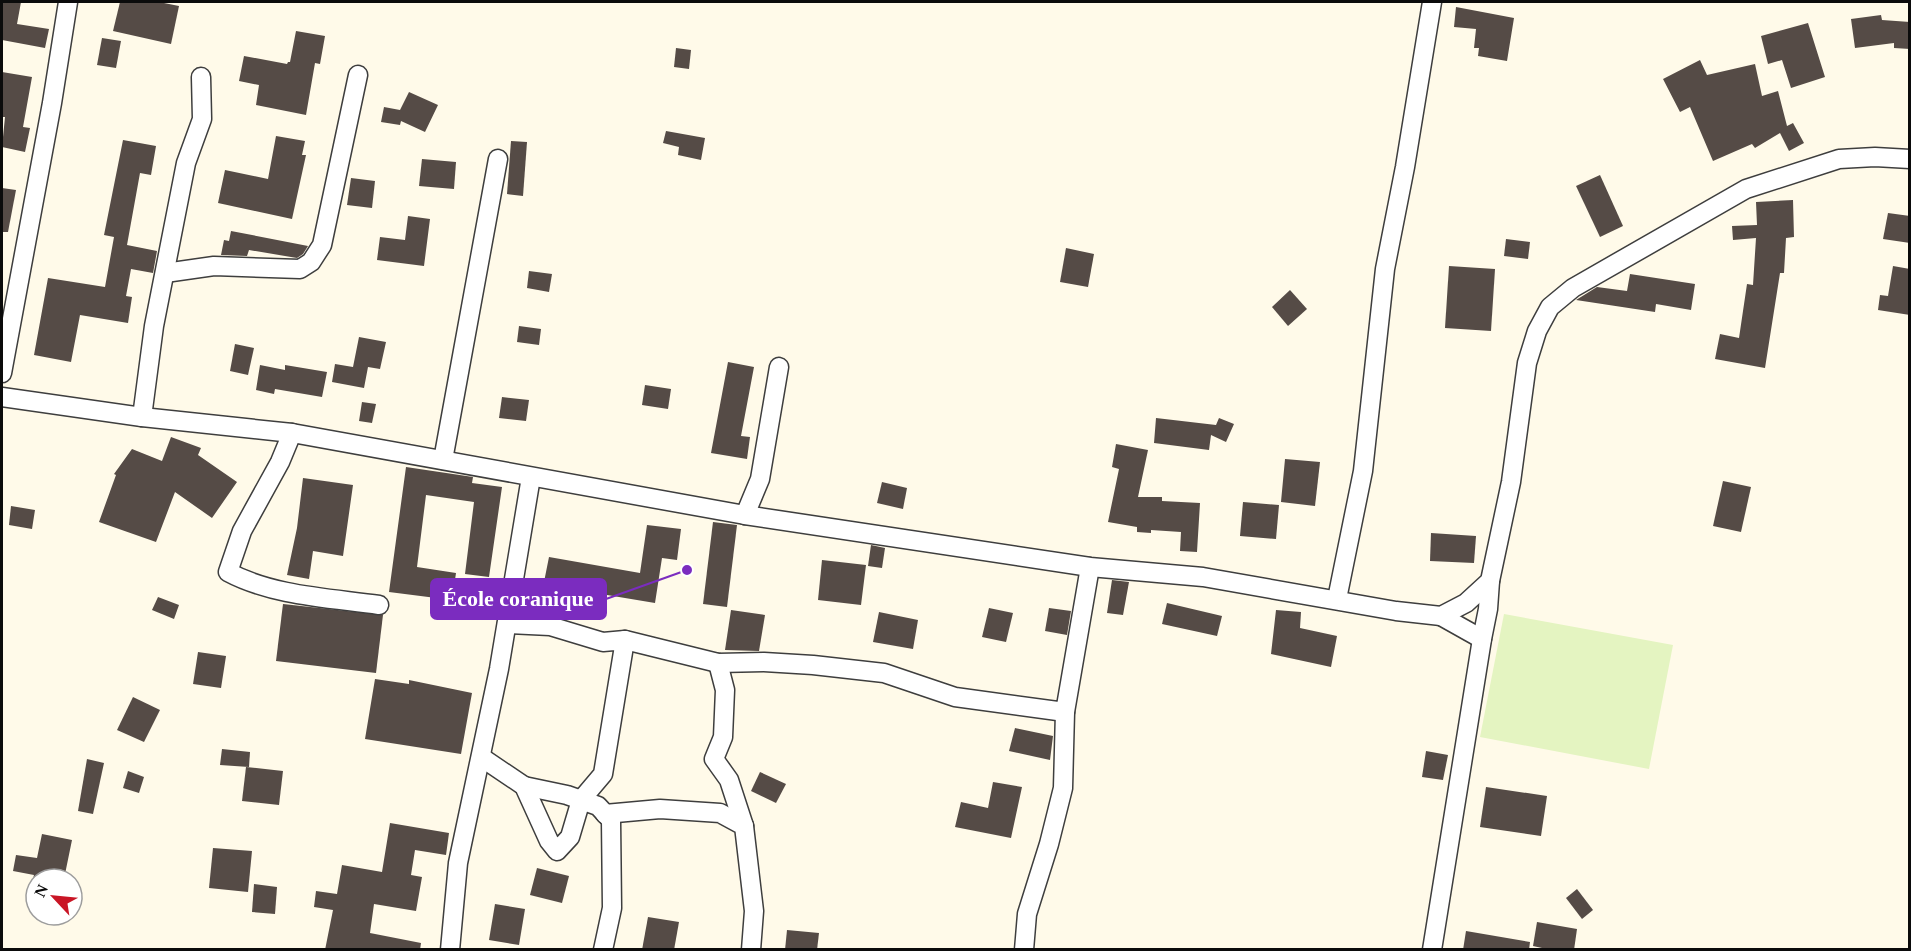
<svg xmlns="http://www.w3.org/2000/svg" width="1911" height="951" viewBox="0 0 1911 951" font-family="'Times New Roman',serif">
  <rect width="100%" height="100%" fill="#fffae9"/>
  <!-- pitch -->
  <polygon fill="#e4f4c1" points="1504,614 1673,645 1649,769 1480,737"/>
  <!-- building -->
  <g fill="#554b46">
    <polygon points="2,2 21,2 17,24 49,29 45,48 2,40"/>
    <polygon points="120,2 159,2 179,6 171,44 113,31"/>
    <polygon points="1456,7 1514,18 1507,61 1478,56 1479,48 1474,48 1476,29 1454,27"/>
    <polygon points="1881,15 1882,20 1910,22 1910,49 1894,48 1894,43 1855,48 1851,19"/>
    <polygon points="1808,23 1825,77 1791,88 1782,60 1768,64 1761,36"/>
    <polygon points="296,31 325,36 320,64 315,63 306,115 256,105 259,85 239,81 244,56 287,64 288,62 290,62"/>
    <polygon points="102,38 121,41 116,68 97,65"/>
    <polygon points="676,48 691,50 689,69 674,67"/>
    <polygon points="1700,60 1707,75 1755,64 1762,96 1778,91 1787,126 1793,123 1804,143 1789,151 1780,133 1755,148 1752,144 1713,161 1690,107 1680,112 1663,79"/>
    <polygon points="2,72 32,77 23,127 30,128 25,152 2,147 5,117 2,117"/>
    <polygon points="409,92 438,105 425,132 401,121 400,125 381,122 384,107 400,110"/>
    <polygon points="666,131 705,138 701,160 678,155 679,147 663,143"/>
    <polygon points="276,136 305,141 302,155 306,155 292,219 218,203 225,170 268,179"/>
    <polygon points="123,140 156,146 151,175 140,173 127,245 157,251 153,273 131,269 126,296 132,297 128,323 80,315 71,362 34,355 48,278 105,287 114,237 104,235"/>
    <polygon points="511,141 527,142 523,196 507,194"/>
    <polygon points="422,159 456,162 454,189 419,186"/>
    <polygon points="1600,175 1623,226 1600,237 1576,186"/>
    <polygon points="351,178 375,181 372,208 347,205"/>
    <polygon points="2,188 16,190 8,232 2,232"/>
    <polygon points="1793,200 1794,237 1786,238 1784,273 1780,273 1765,368 1715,359 1720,334 1739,338 1747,284 1753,285 1756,238 1733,240 1732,226 1757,225 1756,202"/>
    <polygon points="1888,213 1910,216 1910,243 1883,239"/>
    <polygon points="408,216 430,219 424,266 377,260 380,237 405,240"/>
    <polygon points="231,231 308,246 303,254 297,258 249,250 247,256 221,255 224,240 229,241"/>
    <polygon points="1506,239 1530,242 1528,259 1504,256"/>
    <polygon points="1066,248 1094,254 1088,287 1060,282"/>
    <polygon points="1449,266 1495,269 1491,331 1445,328"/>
    <polygon points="1893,266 1910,269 1910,315 1878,310 1880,295 1888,296"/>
    <polygon points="529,271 552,274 549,292 527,288"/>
    <polygon points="1630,274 1695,284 1691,310 1656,304 1655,312 1576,300 1597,287 1627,291"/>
    <polygon points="1290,290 1307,309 1288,326 1272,307"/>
    <polygon points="519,326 541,329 539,345 517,342"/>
    <polygon points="359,337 386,342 380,369 368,367 364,388 332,382 335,364 353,367"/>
    <polygon points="235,344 254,348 248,375 230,371"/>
    <polygon points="728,362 754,367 741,436 750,437 747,459 711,453"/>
    <polygon points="260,365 285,370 285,365 327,372 322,397 275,389 274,394 256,390"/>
    <polygon points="645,385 671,389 668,409 642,405"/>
    <polygon points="502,397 529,400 526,421 499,418"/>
    <polygon points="362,402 376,404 372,423 359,421"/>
    <polygon points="1156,418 1216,425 1219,418 1234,424 1226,442 1211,435 1209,450 1154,443"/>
    <polygon points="171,437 201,448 198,455 237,482 212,518 175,492 156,542 99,522 116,475 114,474 132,449 162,461"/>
    <polygon points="1116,444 1148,450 1138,497 1162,497 1162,501 1200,503 1197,552 1180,551 1181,532 1151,530 1151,533 1137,532 1137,527 1108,522 1119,469 1112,467"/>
    <polygon points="1285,459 1320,462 1315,506 1281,502"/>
    <polygon points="406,467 473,477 472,483 502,487 489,577 465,574 474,502 426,495 417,567 456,573 452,600 389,592"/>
    <polygon points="303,478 353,485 343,556 313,551 309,579 287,575 297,528"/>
    <polygon points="1723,481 1751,487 1741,532 1713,526"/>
    <polygon points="882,482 907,488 903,509 877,503"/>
    <polygon points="1243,502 1279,505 1276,539 1240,536"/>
    <polygon points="11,506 35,510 32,529 9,525"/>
    <polygon points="713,522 737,525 727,607 703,604"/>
    <polygon points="647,525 681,529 677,560 662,558 655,603 577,590 576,598 542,592 549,557 640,573"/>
    <polygon points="1431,533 1476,536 1474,563 1430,561"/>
    <polygon points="871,545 885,548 882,568 868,566"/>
    <polygon points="822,560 866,565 861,605 818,600"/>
    <polygon points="1112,580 1129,582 1123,615 1107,613"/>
    <polygon points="158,597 179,605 174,619 152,610"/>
    <polygon points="1167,603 1222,616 1217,636 1162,624"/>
    <polygon points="283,604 383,615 376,673 276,661"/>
    <polygon points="989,608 1013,613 1006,642 982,637"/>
    <polygon points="1049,608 1071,611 1067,635 1045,631"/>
    <polygon points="731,610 765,615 759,651 725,650"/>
    <polygon points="1276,610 1301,612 1300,628 1337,636 1331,667 1271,654"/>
    <polygon points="879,612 918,620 913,649 873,642"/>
    <polygon points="198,652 226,656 221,688 193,684"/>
    <polygon points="375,679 409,684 409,680 472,693 461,754 365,739"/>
    <polygon points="133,697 160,710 144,742 117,730"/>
    <polygon points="1015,728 1053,736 1050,760 1009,751"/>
    <polygon points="222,749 250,752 249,767 220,765"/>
    <polygon points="1426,751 1448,755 1443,780 1422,777"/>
    <polygon points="87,759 104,763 93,814 78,811"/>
    <polygon points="246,767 283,771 279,805 242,801"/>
    <polygon points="128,771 144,777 139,793 123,788"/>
    <polygon points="760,772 786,784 776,803 751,791"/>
    <polygon points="993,782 1022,787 1011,838 955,827 961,802 988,808"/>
    <polygon points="1486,787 1547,796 1541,836 1480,827"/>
    <polygon points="390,823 449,833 446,855 415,850 411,875 422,877 416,911 374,904 370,933 421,943 420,950 325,950 333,910 314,907 316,891 337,894 342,865 382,872"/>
    <polygon points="42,834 72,840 64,879 33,879 34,875 13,871 16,855 37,858"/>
    <polygon points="213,848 252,851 248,892 209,888"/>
    <polygon points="537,868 569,876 562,903 530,895"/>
    <polygon points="254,884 277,887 275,914 252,912"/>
    <polygon points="1577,889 1593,910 1582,919 1566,898"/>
    <polygon points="495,904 525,909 519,945 489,940"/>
    <polygon points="648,917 679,922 674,950 642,950"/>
    <polygon points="1537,922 1577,929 1574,950 1551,950 1533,946"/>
    <polygon points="787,930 819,933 817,950 785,950"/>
    <polygon points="1466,931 1530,942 1529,950 1463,950"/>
  </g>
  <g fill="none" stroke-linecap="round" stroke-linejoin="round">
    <!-- minor casing -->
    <g stroke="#3e3e3e" stroke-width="21">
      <g id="minor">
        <polyline points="165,273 214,266 300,269 311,262 322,245 358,75"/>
        <polyline points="2,373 52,103 68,2"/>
        <polyline points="2,397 142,417 292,433 745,515 1090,567 1203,577 1396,611 1441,616 1466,603 1490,581 1511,482 1527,363 1537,331 1550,307 1573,288 1746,189 1839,159 1875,157 1910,159"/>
        <polyline points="142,417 154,326 186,163 202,119 201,77"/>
        <path d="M292,433L280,462L242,531L228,572C273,596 330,598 379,605"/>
        <polyline points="443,460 498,159"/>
        <polyline points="745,515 760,479 779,367"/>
        <polyline points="1337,599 1363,471 1385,269 1405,167 1432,2"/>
        <polyline points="1441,616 1482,639"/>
        <polyline points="625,640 718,663 764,662 813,665 884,673 955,697 1065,712 1090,567"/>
        <polyline points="718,663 725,690 723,737 714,759 729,780 744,826"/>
        <polyline points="481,757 524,786 549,841 557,851 570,837 581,800 603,774 625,640 603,642 550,626 507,624"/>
        <polyline points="524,786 567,795 598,806 611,820 612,908 603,950"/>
        <polyline points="605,814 660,809 720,813 744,826 754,911 751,950"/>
        <polyline points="450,950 458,863 499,669 531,477"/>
        <polyline points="1024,950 1027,914 1049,844 1063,788 1065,712"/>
        <polyline points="1432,950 1482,639 1488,609 1490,581"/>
      </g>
    </g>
    <!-- minor -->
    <use href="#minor" stroke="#fff" stroke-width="18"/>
  </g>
  <!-- callouts -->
  <path fill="none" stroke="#7b2cbf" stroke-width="2" d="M687 570L606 599"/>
  <circle fill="#7b2cbf" stroke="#fff" stroke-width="2" cx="687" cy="570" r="6"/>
  <rect fill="#7b2cbf" stroke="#7b2cbf" stroke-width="2" x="431" y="579" width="175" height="40" rx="6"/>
  <g font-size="22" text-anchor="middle" font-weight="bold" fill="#fff">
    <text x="518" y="606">École coranique</text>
  </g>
  <!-- border -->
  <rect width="1911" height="951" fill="none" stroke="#0b0b0b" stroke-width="6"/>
  <!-- north arrow -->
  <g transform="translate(54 897) rotate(296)"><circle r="28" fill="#ffffff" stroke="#9d9d9d" stroke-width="1.5"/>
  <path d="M0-4.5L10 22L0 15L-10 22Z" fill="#c91525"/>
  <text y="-9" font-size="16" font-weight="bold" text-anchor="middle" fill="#0b0b0b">N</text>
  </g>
</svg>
